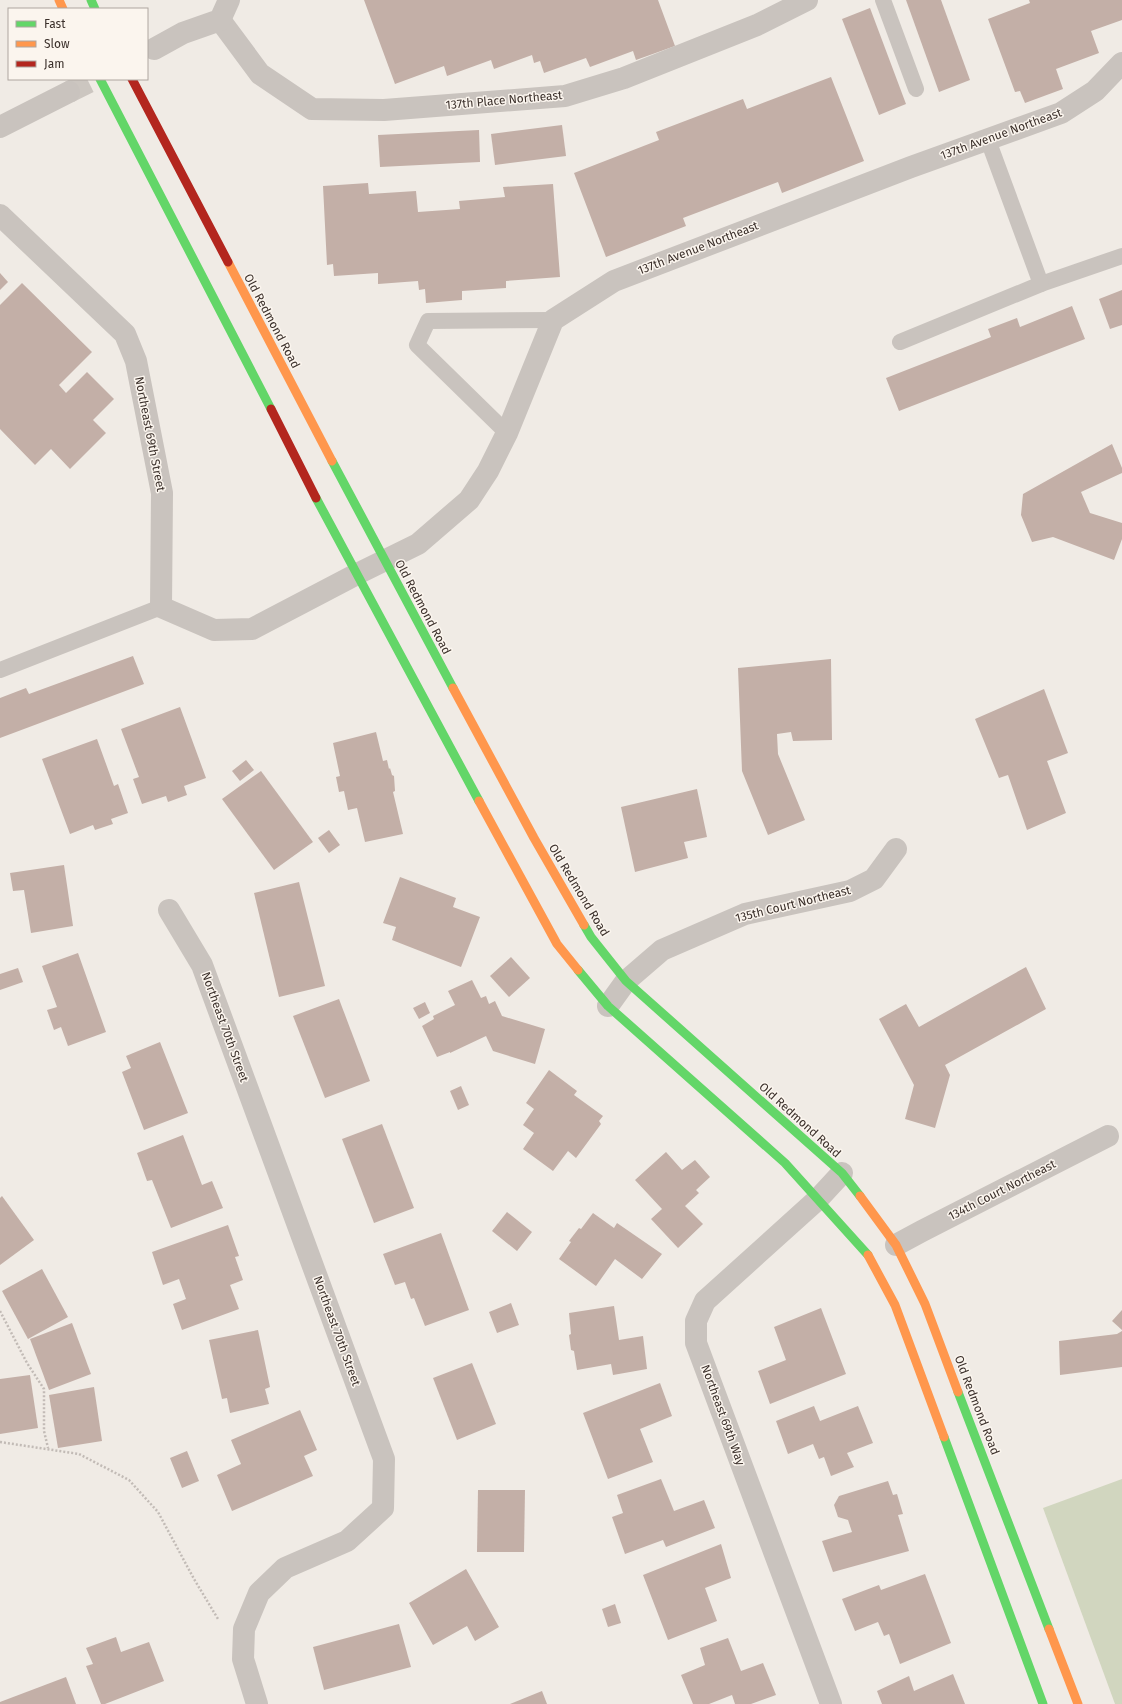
<svg xmlns="http://www.w3.org/2000/svg" width="1122" height="1704" font-family="'Fira Sans',sans-serif">
<rect width="100%" height="100%" fill="#f0ebe5"/>
<polygon fill="#d1d6bf" points="1122,1479 1122,1704 1115,1704 1043,1508"/>
<g fill="#c3afa7">
<polygon points="364,0 658,0 675,46 636,60 633,51 590,67 586,58 544,73 540,61 534,63 532,55 494,69 491,60 447,76 444,66 395,84"/>
<polygon points="906,0 941,0 970,80 939,92"/>
<polygon points="1029,0 1122,0 1122,20 1091,31 1099,53 1056,69 1063,89 1025,103 1020,91 1015,92 988,19 1030,3"/>
<polygon points="870,8 906,104 879,115 842,19"/>
<polygon points="831,77 864,161 782,193 778,182 683,218 686,226 606,257 574,173 659,140 656,132 743,99 747,109"/>
<polygon points="562,125 566,156 495,165 491,134"/>
<polygon points="479,130 480,162 380,167 378,135"/>
<polygon points="368,183 369,194 416,191 418,212 460,209 459,201 505,197 503,187 553,184 560,277 506,281 506,288 462,291 462,300 426,303 425,289 419,290 418,281 378,284 378,273 334,276 333,264 327,265 323,186"/>
<polygon points="0,273 8,282 0,290"/>
<polygon points="22,283 92,352 59,385 66,393 87,372 114,399 93,420 106,433 70,469 51,449 35,465 0,429 0,305"/>
<polygon points="1122,290 1122,325 1110,329 1099,299"/>
<polygon points="1072,306 1085,339 899,411 886,378 991,337 988,329 1017,318 1020,327"/>
<polygon points="1112,444 1122,468 1122,473 1081,492 1090,513 1122,523 1122,539 1114,560 1053,537 1032,542 1021,515 1023,494"/>
<polygon points="133,656 144,684 0,738 0,698 26,688 29,694"/>
<polygon points="831,659 832,740 793,741 791,732 777,734 778,754 805,820 768,835 742,771 738,668"/>
<polygon points="1044,689 1068,753 1047,761 1066,813 1027,830 1008,775 999,778 975,719"/>
<polygon points="180,707 206,778 184,786 187,795 168,802 166,796 142,804 133,779 139,777 121,729"/>
<polygon points="376,732 383,761 387,760 389,769 390,768 392,775 394,776 395,791 393,792 403,834 365,842 357,808 348,810 344,791 339,792 336,777 340,776 333,743"/>
<polygon points="97,739 114,786 118,784 128,813 111,819 113,824 95,830 93,825 70,834 42,759"/>
<polygon points="246,760 254,770 240,781 232,771"/>
<polygon points="261,771 313,842 274,870 222,799"/>
<polygon points="697,789 707,837 684,842 688,858 635,872 621,807"/>
<polygon points="329,830 340,845 329,853 318,838"/>
<polygon points="64,865 73,926 31,933 24,890 13,891 10,873"/>
<polygon points="400,877 456,898 453,907 480,917 461,967 392,940 396,927 383,923"/>
<polygon points="299,882 325,986 279,997 254,893"/>
<polygon points="78,953 106,1032 68,1046 61,1027 54,1030 47,1010 57,1007 42,966"/>
<polygon points="511,957 530,978 509,997 490,976"/>
<polygon points="1026,967 1046,1009 945,1065 950,1075 935,1128 905,1119 914,1085 879,1019 906,1004 919,1027"/>
<polygon points="18,968 23,982 0,990 0,974"/>
<polygon points="472,980 481,998 486,996 489,1004 495,1001 502,1016 545,1029 535,1064 493,1051 486,1036 450,1053 450,1052 437,1057 422,1026 434,1019 433,1016 455,1005 448,991"/>
<polygon points="339,999 370,1081 325,1098 293,1016"/>
<polygon points="425,1002 430,1013 419,1019 413,1008"/>
<polygon points="160,1042 188,1113 144,1130 122,1072 131,1068 126,1056"/>
<polygon points="549,1070 577,1091 574,1095 603,1116 599,1121 601,1124 576,1158 568,1151 553,1171 523,1149 534,1133 523,1125 534,1109 526,1103"/>
<polygon points="461,1086 469,1105 458,1110 450,1091"/>
<polygon points="382,1124 414,1208 374,1223 342,1139"/>
<polygon points="183,1135 202,1185 212,1181 223,1208 171,1228 152,1180 147,1181 137,1153"/>
<polygon points="666,1152 682,1170 695,1160 710,1177 696,1190 699,1193 685,1206 703,1224 678,1248 651,1219 662,1209 635,1180"/>
<polygon points="2,1196 34,1240 0,1265 0,1198"/>
<polygon points="507,1212 532,1232 517,1251 492,1231"/>
<polygon points="593,1213 614,1228 617,1223 662,1254 642,1279 615,1259 596,1286 559,1259 571,1242 569,1241 579,1228 581,1229"/>
<polygon points="228,1225 239,1256 235,1257 243,1280 230,1285 239,1309 182,1330 173,1304 186,1299 179,1279 163,1285 152,1252"/>
<polygon points="441,1233 469,1310 425,1326 414,1298 411,1299 405,1282 395,1285 383,1254"/>
<polygon points="42,1269 68,1317 28,1339 2,1291"/>
<polygon points="511,1303 519,1325 497,1333 489,1312"/>
<polygon points="614,1306 619,1340 643,1336 647,1369 613,1375 611,1364 577,1370 574,1351 571,1350 569,1335 571,1334 569,1313"/>
<polygon points="821,1308 846,1374 770,1404 758,1371 786,1360 774,1327"/>
<polygon points="1122,1310 1122,1330 1112,1321"/>
<polygon points="72,1323 91,1374 49,1390 30,1339"/>
<polygon points="258,1330 270,1387 265,1389 269,1404 230,1413 227,1398 222,1399 209,1340"/>
<polygon points="1122,1331 1122,1367 1060,1375 1059,1341 1117,1334"/>
<polygon points="472,1363 496,1424 457,1440 433,1378"/>
<polygon points="30,1375 38,1428 0,1434 0,1379"/>
<polygon points="660,1383 672,1416 640,1429 653,1462 608,1479 583,1413"/>
<polygon points="94,1387 102,1441 58,1448 49,1395"/>
<polygon points="814,1406 820,1421 858,1406 873,1443 847,1453 854,1467 831,1476 824,1457 819,1459 813,1444 788,1454 776,1421"/>
<polygon points="300,1410 317,1450 304,1456 313,1476 232,1511 217,1475 241,1464 231,1440"/>
<polygon points="187,1451 199,1481 182,1488 170,1458"/>
<polygon points="661,1479 674,1511 704,1500 715,1528 666,1547 663,1540 625,1554 612,1517 623,1513 617,1495"/>
<polygon points="888,1481 893,1495 897,1494 903,1514 898,1515 909,1551 833,1572 822,1541 852,1532 848,1520 838,1517 834,1505 839,1496"/>
<polygon points="478,1490 525,1490 524,1552 477,1552"/>
<polygon points="721,1544 731,1578 705,1588 717,1621 668,1640 643,1575"/>
<polygon points="466,1569 499,1627 475,1641 467,1626 433,1645 409,1603"/>
<polygon points="925,1574 951,1643 900,1664 889,1634 884,1636 878,1622 855,1631 842,1599 879,1585 881,1590"/>
<polygon points="615,1604 621,1623 608,1627 602,1609"/>
<polygon points="399,1624 411,1667 324,1690 313,1647"/>
<polygon points="116,1637 121,1652 149,1642 164,1681 105,1704 101,1704 86,1666 93,1664 86,1648"/>
<polygon points="728,1638 741,1671 763,1663 776,1695 751,1704 735,1704 732,1695 709,1704 693,1704 681,1675 705,1665 700,1648"/>
<polygon points="953,1674 965,1704 882,1704 877,1691 909,1676 914,1691"/>
<polygon points="66,1677 76,1704 0,1704 0,1702"/>
<polygon points="542,1691 547,1704 510,1704"/>
</g>
<g fill="none" stroke-linecap="round" stroke-linejoin="round">
<polyline stroke="#ccc6c0" stroke-width="22" stroke-dasharray="22 11" stroke-linecap="butt" points="69,92 95,79"/>
<g stroke="#c2bbb6" stroke-width="2.5" stroke-dasharray="2 2" stroke-linecap="butt">
<polyline points="0,1311 27,1363 44,1389 44,1431 48,1448"/>
<polyline points="0,1442 79,1454 129,1480 158,1512 194,1579 218,1619"/>
</g>
<g stroke="#c9c3be" stroke-width="16">
<polyline points="883,0 916,89"/>
<polyline points="1041,284 1122,256"/>
<polyline points="900,342 1041,284 988,140"/>
<polyline points="507,433 417,345 428,321 553,320"/>
<polyline points="0,670 161,607"/>
</g>
<g stroke="#c9c3be" stroke-width="22">
<polyline points="220,20 260,74 312,109 384,110 565,96 624,78 757,25 807,0"/>
<polyline points="154,49 183,33 220,20 229,0"/>
<polyline points="0,127 69,92"/>
<polyline points="0,215 125,334 136,361 162,493 161,607 214,630 252,629 357,574 418,544 469,500 488,471 507,433 553,320 614,281 911,167 1061,113 1095,91 1122,63"/>
<polyline points="169,910 202,965 384,1459 383,1508 347,1541 285,1568 259,1593 244,1629 243,1659 257,1704"/>
<polyline points="608,1006 626,981 662,950 745,914 850,891 874,879 896,849"/>
<polyline points="896,1245 922,1231 1108,1136"/>
<polyline points="831,1704 696,1343 696,1321 705,1301 818,1199 842,1173"/>
</g>
<g stroke="#63d668" stroke-width="9">
<polyline points="91,0 95,9"/>
<polyline points="100,79 271,409"/>
<polyline points="332,461 453,688"/>
<polyline points="316,498 479,801"/>
<polyline points="584,925 591,937 626,981 842,1173 860,1196"/>
<polyline points="578,970 608,1006 785,1163 868,1255"/>
<polyline points="958,1392 1049,1629"/>
<polyline points="944,1437 1043,1704"/>
</g>
<g stroke="#ff974d" stroke-width="9">
<polyline points="59,0 63,9"/>
<polyline points="228,262 332,461"/>
<polyline points="453,688 534,838 584,925"/>
<polyline points="479,801 557,944 578,970"/>
<polyline points="860,1196 896,1245 925,1304 958,1392"/>
<polyline points="868,1255 895,1305 944,1437"/>
<polyline points="1049,1629 1078,1704"/>
</g>
<g stroke="#b3261e" stroke-width="9">
<polyline points="132,79 228,262"/>
<polyline points="271,409 316,498"/>
</g>
</g>
<g text-anchor="middle" dominant-baseline="central" stroke-width="3" stroke-linejoin="round" paint-order="stroke">
<g font-size="12" fill="#3b302b" stroke="#fbf5ee">
<text transform="translate(504 100) rotate(-5)">137th Place Northeast</text>
<text transform="translate(1001 134) rotate(-20)">137th Avenue Northeast</text>
<text transform="translate(698 248) rotate(-21)">137th Avenue Northeast</text>
<text transform="translate(272 321) rotate(62)">Old Redmond Road</text>
<text transform="translate(150 434) rotate(79)">Northeast 69th Street</text>
<text transform="translate(423 607) rotate(62)">Old Redmond Road</text>
<text transform="translate(579 890) rotate(59)">Old Redmond Road</text>
<text transform="translate(793 904) rotate(-14)">135th Court Northeast</text>
<text transform="translate(225 1027) rotate(70)">Northeast 70th Street</text>
<text transform="translate(800 1120) rotate(42)">Old Redmond Road</text>
<text transform="translate(1002 1190) rotate(-27)">134th Court Northeast</text>
<text transform="translate(337 1331) rotate(70)">Northeast 70th Street</text>
<text transform="translate(977 1405) rotate(69)">Old Redmond Road</text>
<text transform="translate(723 1415) rotate(70)">Northeast 69th Way</text>
</g>
</g>
<rect x="8" y="8" width="140" height="72" fill="#fbf5ee" stroke="#aea6a0"/>
<rect x="16" y="21" width="20" height="6" fill="#63d668" stroke="#aea6a0"/>
<text x="44" y="28" font-size="12" fill="#3b302b">Fast</text>
<rect x="16" y="41" width="20" height="6" fill="#ff974d" stroke="#aea6a0"/>
<text x="44" y="48" font-size="12" fill="#3b302b">Slow</text>
<rect x="16" y="61" width="20" height="6" fill="#b3261e" stroke="#aea6a0"/>
<text x="44" y="68" font-size="12" fill="#3b302b">Jam</text>
</svg>
